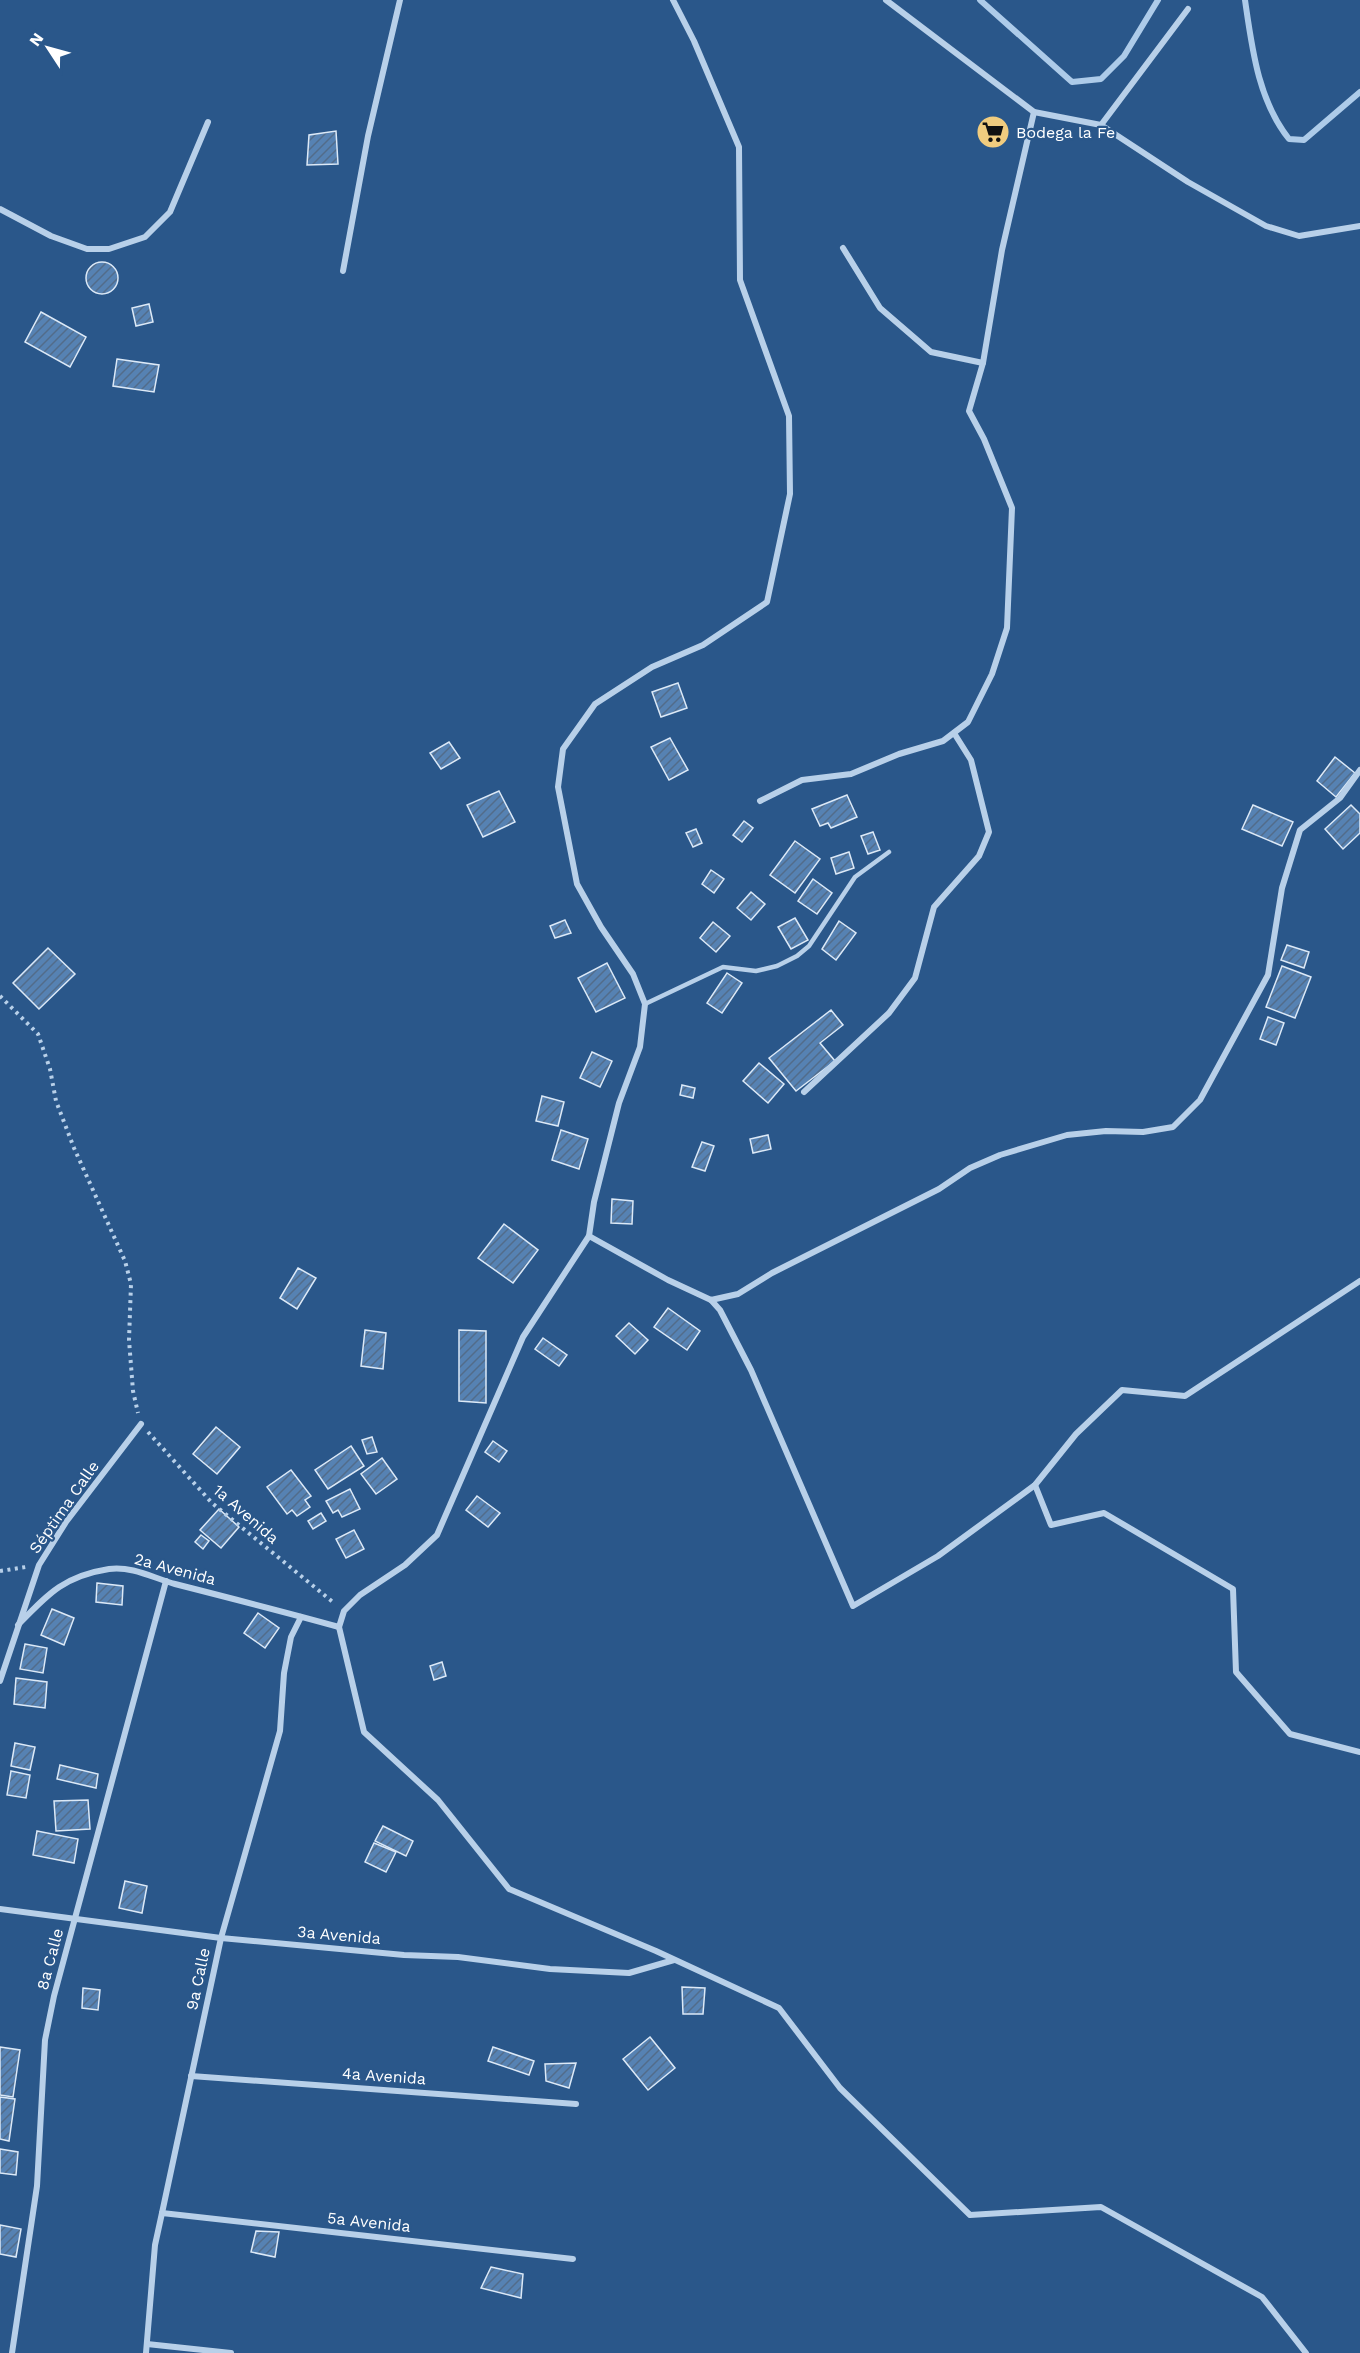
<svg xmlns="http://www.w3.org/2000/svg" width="1360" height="2353" font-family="'Work Sans',sans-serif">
<defs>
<pattern id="building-hatch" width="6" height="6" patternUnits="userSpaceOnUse" patternTransform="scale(1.5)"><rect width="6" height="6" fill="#5682b3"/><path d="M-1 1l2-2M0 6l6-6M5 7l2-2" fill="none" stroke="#526c8a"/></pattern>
</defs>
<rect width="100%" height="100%" fill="#2a578a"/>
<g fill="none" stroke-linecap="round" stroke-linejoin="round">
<g stroke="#adcbe9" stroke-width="6">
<polyline points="980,0 1072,82 1101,79 1124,56 1158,0"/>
<path d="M1245,0C1252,48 1258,100 1289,139L1304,140L1360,92"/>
</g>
</g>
<g fill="url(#building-hatch)" stroke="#dce9f7" stroke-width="1.5">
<polygon points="336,131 338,164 307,165 309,135"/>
<circle cx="102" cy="278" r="16"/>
<polygon points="149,304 153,322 136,326 132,308"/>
<polygon points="41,312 86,337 70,367 25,342"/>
<polygon points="117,359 159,365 154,392 113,386"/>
<polygon points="678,683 687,708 661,717 652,692"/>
<polygon points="670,738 688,770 669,780 651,747"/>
<polygon points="449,742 460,758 441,769 430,753"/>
<polygon points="1335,757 1355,773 1336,797 1317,781"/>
<polygon points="499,791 515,822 483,837 467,805"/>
<polygon points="847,795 857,817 831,828 828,823 820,826 812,809"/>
<polygon points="1253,805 1293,822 1282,846 1242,829"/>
<polygon points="1351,805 1360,814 1360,833 1343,849 1325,829"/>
<polygon points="744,821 753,828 742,842 733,835"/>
<polygon points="696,829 702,843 693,847 686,833"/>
<polygon points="873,832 880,850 868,854 861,836"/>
<polygon points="795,841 820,859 795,893 770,875"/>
<polygon points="849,852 854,868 836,874 831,858"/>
<polygon points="711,870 724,879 714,893 702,884"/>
<polygon points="813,879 832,893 817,914 798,901"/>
<polygon points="751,892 765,904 751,920 737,908"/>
<polygon points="795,918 808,940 791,949 778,927"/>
<polygon points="565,920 571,933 555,938 550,926"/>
<polygon points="839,921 856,933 836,960 822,949"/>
<polygon points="713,922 730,936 716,952 700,938"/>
<polygon points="1287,945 1309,952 1304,968 1281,960"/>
<polygon points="48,948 75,974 39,1009 13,983"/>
<polygon points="607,963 625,998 596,1012 578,978"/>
<polygon points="1282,966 1311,977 1295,1018 1266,1007"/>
<polygon points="727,973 742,983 722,1013 707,1003"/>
<polygon points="831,1010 843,1025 820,1043 835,1061 796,1091 769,1058"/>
<polygon points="1268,1017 1284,1023 1276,1045 1260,1039"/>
<polygon points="592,1052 612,1061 600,1087 580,1078"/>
<polygon points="759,1063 784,1084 768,1103 743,1081"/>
<polygon points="682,1085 695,1088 693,1098 680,1095"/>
<polygon points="542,1096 564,1102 558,1126 536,1121"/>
<polygon points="561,1130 588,1139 579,1169 552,1160"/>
<polygon points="768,1135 771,1149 753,1153 750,1139"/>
<polygon points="702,1142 714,1146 705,1171 692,1167"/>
<polygon points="612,1199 633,1201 632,1224 611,1223"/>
<polygon points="504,1224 538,1250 513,1283 478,1258"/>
<polygon points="298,1268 316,1278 297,1309 280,1298"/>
<polygon points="668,1308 700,1331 687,1350 654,1327"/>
<polygon points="629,1323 648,1340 635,1354 616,1336"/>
<polygon points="365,1330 386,1333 383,1369 361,1366"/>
<polygon points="459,1330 486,1331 486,1403 459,1401"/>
<polygon points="543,1338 567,1355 559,1366 535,1349"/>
<polygon points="216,1427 240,1447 217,1474 193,1454"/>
<polygon points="372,1437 377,1452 367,1454 362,1440"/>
<polygon points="493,1441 507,1451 499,1462 485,1452"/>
<polygon points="351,1446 364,1466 328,1489 315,1470"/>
<polygon points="382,1458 397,1479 376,1494 361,1474"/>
<polygon points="291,1470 311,1496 305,1500 310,1507 297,1516 292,1510 287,1514 267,1487"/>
<polygon points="350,1489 360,1509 342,1517 338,1510 333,1513 326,1501"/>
<polygon points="477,1496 500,1513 488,1527 466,1510"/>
<polygon points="219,1509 239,1527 221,1548 200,1530"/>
<polygon points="321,1513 326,1521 313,1529 308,1521"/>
<polygon points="354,1530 364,1549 346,1558 336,1539"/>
<polygon points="201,1535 209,1541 203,1549 195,1542"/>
<polygon points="97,1583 123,1586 122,1605 96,1602"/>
<polygon points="52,1609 74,1618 64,1645 41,1635"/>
<polygon points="258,1613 279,1628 265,1648 244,1633"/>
<polygon points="25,1644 47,1648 43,1673 20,1669"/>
<polygon points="442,1662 446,1676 434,1680 430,1666"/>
<polygon points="16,1678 47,1682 45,1708 14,1704"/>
<polygon points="15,1743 35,1747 30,1770 11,1766"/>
<polygon points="60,1765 98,1774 96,1788 57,1779"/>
<polygon points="11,1771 30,1775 26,1798 7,1795"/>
<polygon points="88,1800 90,1829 56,1831 54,1801"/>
<polygon points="383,1826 413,1841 406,1856 375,1841"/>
<polygon points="37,1831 78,1839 74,1863 33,1855"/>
<polygon points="374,1843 396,1852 386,1872 365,1862"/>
<polygon points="125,1881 147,1886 142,1913 119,1908"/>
<polygon points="682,1987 705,1988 703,2014 683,2014"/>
<polygon points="83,1988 100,1990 98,2010 82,2008"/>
<polygon points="650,2037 675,2068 648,2090 623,2059"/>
<polygon points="0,2047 20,2050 13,2097 0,2095"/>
<polygon points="493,2047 534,2061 529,2075 488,2061"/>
<polygon points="576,2063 569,2088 546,2081 545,2064"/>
<polygon points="0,2097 15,2099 9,2141 0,2139"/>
<polygon points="0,2149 18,2152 16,2175 0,2173"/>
<polygon points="0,2225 21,2229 16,2257 0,2254"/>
<polygon points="256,2231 279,2232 275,2257 251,2252"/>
<polygon points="491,2267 523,2274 521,2298 481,2288"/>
</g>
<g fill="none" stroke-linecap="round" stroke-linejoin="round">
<g stroke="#b8d0e9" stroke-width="4" stroke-dasharray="3 4.5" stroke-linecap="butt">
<polyline points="0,996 38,1034 50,1069 56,1101 74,1148 125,1261 131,1284 129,1340 133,1391 138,1413"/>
<polyline points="148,1432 212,1503 334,1603"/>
<polyline points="0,1571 26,1567"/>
</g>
<polyline stroke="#b8d0e9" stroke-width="4.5" points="645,1004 723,967 756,971 777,966 797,956 809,946 855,877 889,852"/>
<g stroke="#b8d0e9" stroke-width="6">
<polyline points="673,0 694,41 739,147 740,280 789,416 790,494 767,602 703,645 652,667 595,704 563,749 558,787 577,884 601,927 633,974 645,1004 640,1047 619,1103 594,1202 589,1236 523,1337 437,1535 405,1565 360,1595 344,1611 339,1627 364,1732 438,1800 509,1889 656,1951 779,2008 840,2088 970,2215 1101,2207 1262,2297 1306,2353"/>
<polyline points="886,0 1034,112 1101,125 1188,182 1266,226 1299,236 1360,226"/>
<polyline points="1101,125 1188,9"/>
<polyline points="0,209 51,236 87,249 109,249 145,237 170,212 208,122"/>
<polyline points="843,248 880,308 909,333 931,352 983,363"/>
<polyline points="343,271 368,136 400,0"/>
<polyline points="760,801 802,780 851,774 899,754 943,741 968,722 992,674 1007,628 1012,508 984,439 969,411 983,363 1002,250 1034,112"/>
<polyline points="804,1092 889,1013 915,978 934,907 979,856 989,832 971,760 954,733"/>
<polyline points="589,1236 668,1280 711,1300 738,1294 772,1273 939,1189 970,1168 1000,1155 1067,1135 1106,1131 1143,1132 1173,1127 1200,1100 1268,975 1282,888 1300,830 1340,798 1360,770"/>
<polyline points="711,1300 720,1310 751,1370 853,1606 938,1556 1035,1485 1076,1434 1122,1390 1185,1396 1360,1281"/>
<polyline points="1035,1485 1051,1525 1104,1513 1233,1589 1236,1672 1290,1734 1360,1752"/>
<path d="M18,1625C48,1594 64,1576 109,1569C133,1566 153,1578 175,1584C230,1598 285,1612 339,1627"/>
<polyline points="0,1681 39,1565 66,1522 141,1424"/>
<polyline points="0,1909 221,1938 404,1955 458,1957 550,1969 629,1973 674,1960"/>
<polyline points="191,2076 576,2104"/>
<polyline points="162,2213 573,2259"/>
<polyline points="147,2344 231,2353"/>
<polyline points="12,2353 37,2186 45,2040 54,1996 166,1581"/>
<polyline points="146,2353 155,2245 162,2213 221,1938 280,1731 284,1673 291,1637 301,1617"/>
</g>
</g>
<defs>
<symbol id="supermarket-disc" viewBox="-11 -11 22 22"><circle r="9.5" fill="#f0cc7f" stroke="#2a578a"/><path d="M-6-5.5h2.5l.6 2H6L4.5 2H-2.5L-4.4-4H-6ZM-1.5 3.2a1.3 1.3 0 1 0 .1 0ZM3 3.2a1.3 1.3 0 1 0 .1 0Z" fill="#111"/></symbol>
</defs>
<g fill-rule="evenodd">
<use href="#supermarket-disc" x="974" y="113" width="38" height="38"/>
</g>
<g text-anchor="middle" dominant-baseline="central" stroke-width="4.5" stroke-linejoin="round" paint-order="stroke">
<g font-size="16" fill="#fff" stroke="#2a578a" text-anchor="start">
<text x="1016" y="132">Bodega la Fe</text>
</g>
<g font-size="16" fill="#fff" stroke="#2a578a">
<text transform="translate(64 1507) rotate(-55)">Séptima Calle</text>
<text transform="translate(246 1514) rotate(41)">1a Avenida</text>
<text transform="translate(175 1569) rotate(15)">2a Avenida</text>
<text transform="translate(339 1935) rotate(5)">3a Avenida</text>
<text transform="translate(50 1959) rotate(-75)">8a Calle</text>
<text transform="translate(198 1979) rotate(-78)">9a Calle</text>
<text transform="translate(384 2076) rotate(4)">4a Avenida</text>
<text transform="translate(369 2222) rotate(6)">5a Avenida</text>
</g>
</g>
<g transform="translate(48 48) rotate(306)" stroke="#2a578a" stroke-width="4.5" paint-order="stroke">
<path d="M0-4.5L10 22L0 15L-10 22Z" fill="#ffffff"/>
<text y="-9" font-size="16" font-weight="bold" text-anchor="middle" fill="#ffffff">N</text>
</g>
</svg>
